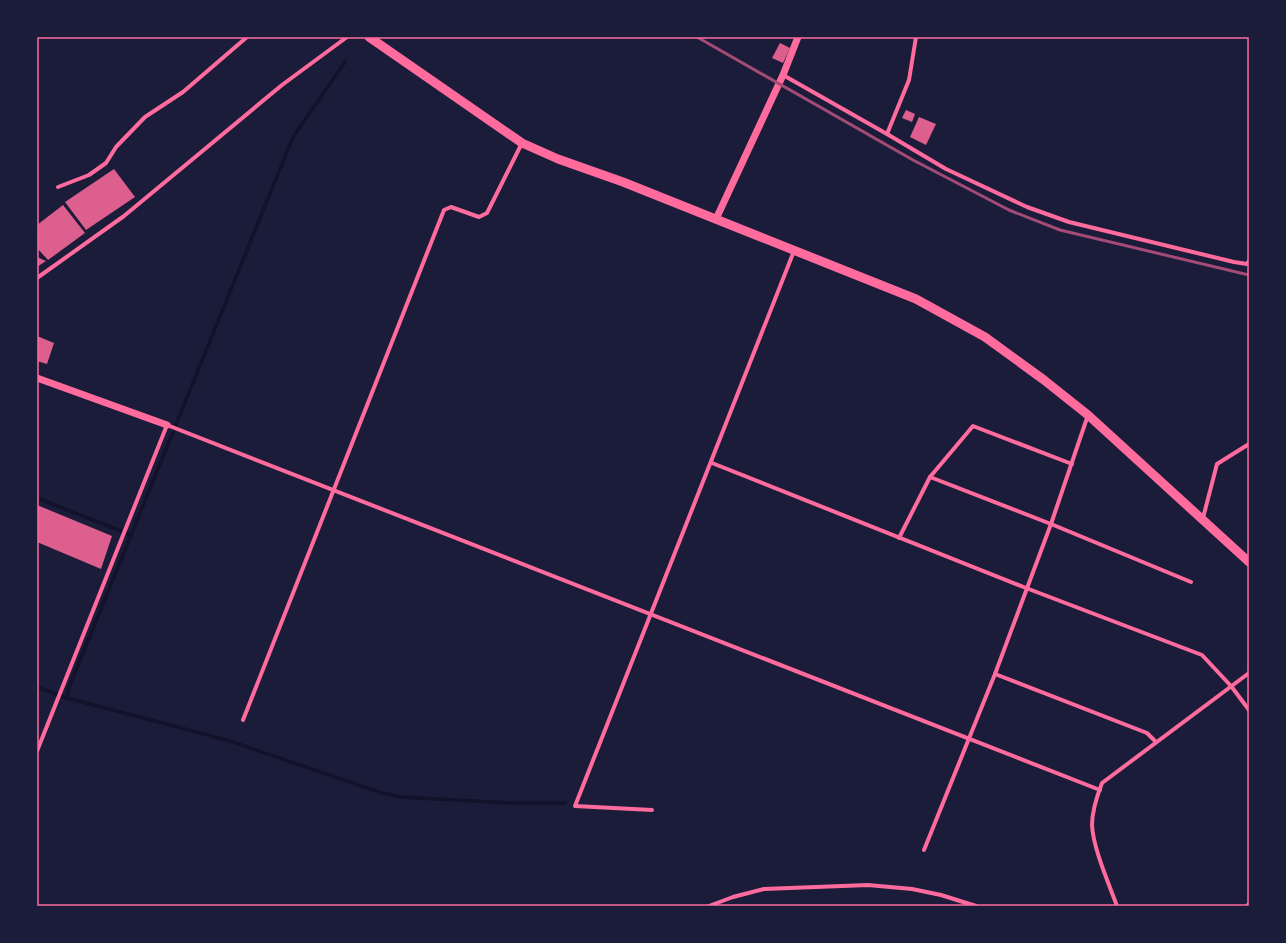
<svg xmlns="http://www.w3.org/2000/svg" width="1286" height="943" font-family="'Nunito Sans',sans-serif">
<rect width="100%" height="100%" fill="#1b1b3a"/>
<g fill="none" stroke-linecap="round" stroke-linejoin="round">
<g stroke="#12122b" stroke-width="3.5">
<polyline points="37,498 131,535"/>
<polyline points="37,687 67,698 227,740 379,792 401,797 510,803 565,803"/>
<polyline points="67,698 68,690 293,137 345,62"/>
</g>
</g>
<g fill="#dd5f8e">
<polygon points="780,43 790,48 783,63 772,58"/>
<polygon points="906,110 915,114 912,122 902,118"/>
<polygon points="919,117 936,124 926,145 910,137"/>
<polygon points="114,169 135,197 86,230 65,202"/>
<polygon points="63,205 85,233 48,260 37,248 37,225"/>
<polygon points="37,257 46,261 37,267"/>
<polygon points="37,336 54,343 47,364 37,361"/>
<polygon points="37,505 112,536 101,569 37,542"/>
</g>
<g fill="none" stroke-linecap="round" stroke-linejoin="round">
<g stroke="#ff6b9d" stroke-width="4">
<polyline points="783,75 887,134 909,80 916,37"/>
<polyline points="887,134 946,169 1027,207 1069,222 1234,262 1247,264 1249,261"/>
<polyline points="58,187 89,175 106,163 116,147 145,117 183,92 247,37"/>
<polyline points="37,278 124,216 282,85 347,37"/>
<polyline points="712,463 1026,588 1202,655 1231,686 1249,710"/>
<polyline points="930,477 1051,524 1191,582"/>
<polyline points="1203,518 1217,464 1249,444"/>
<polyline points="899,538 930,477 973,426 1072,464"/>
<polyline points="995,674 1147,733 1156,742"/>
<polyline points="243,720 444,210 451,207 479,217 487,213 522,143"/>
<polyline points="37,751 167,425 1100,790"/>
<polyline points="652,810 575,806 794,251"/>
<polyline points="924,850 995,674 1051,524 1088,415"/>
<polyline points="709,906 733,897 764,889 868,885 912,889 941,895 976,906"/>
<path d="M1117,906C1109,884 1093,848 1092,825C1092,811 1097,796 1102,783L1249,673"/>
<polyline points="1247,906 1249,904"/>
</g>
<g stroke="#ff6b9d" stroke-width="7">
<polyline points="716,219 783,75 798,37"/>
<polyline points="37,378 167,425"/>
</g>
<polyline stroke="#ff6b9d" stroke-width="9" points="369,37 522,143 558,159 623,182 916,299 985,337 1044,380 1088,415 1249,562"/>
<polyline stroke="#a44b75" stroke-width="3" points="697,37 913,160 1009,210 1060,230 1249,275"/>
</g>
<rect width="1286" height="943" fill="none" stroke="#1b1b3a" stroke-width="76"/>
<rect x="38" y="38" width="1210" height="867" fill="none" stroke="#ff6b9d" stroke-width="1.5"/>
</svg>
